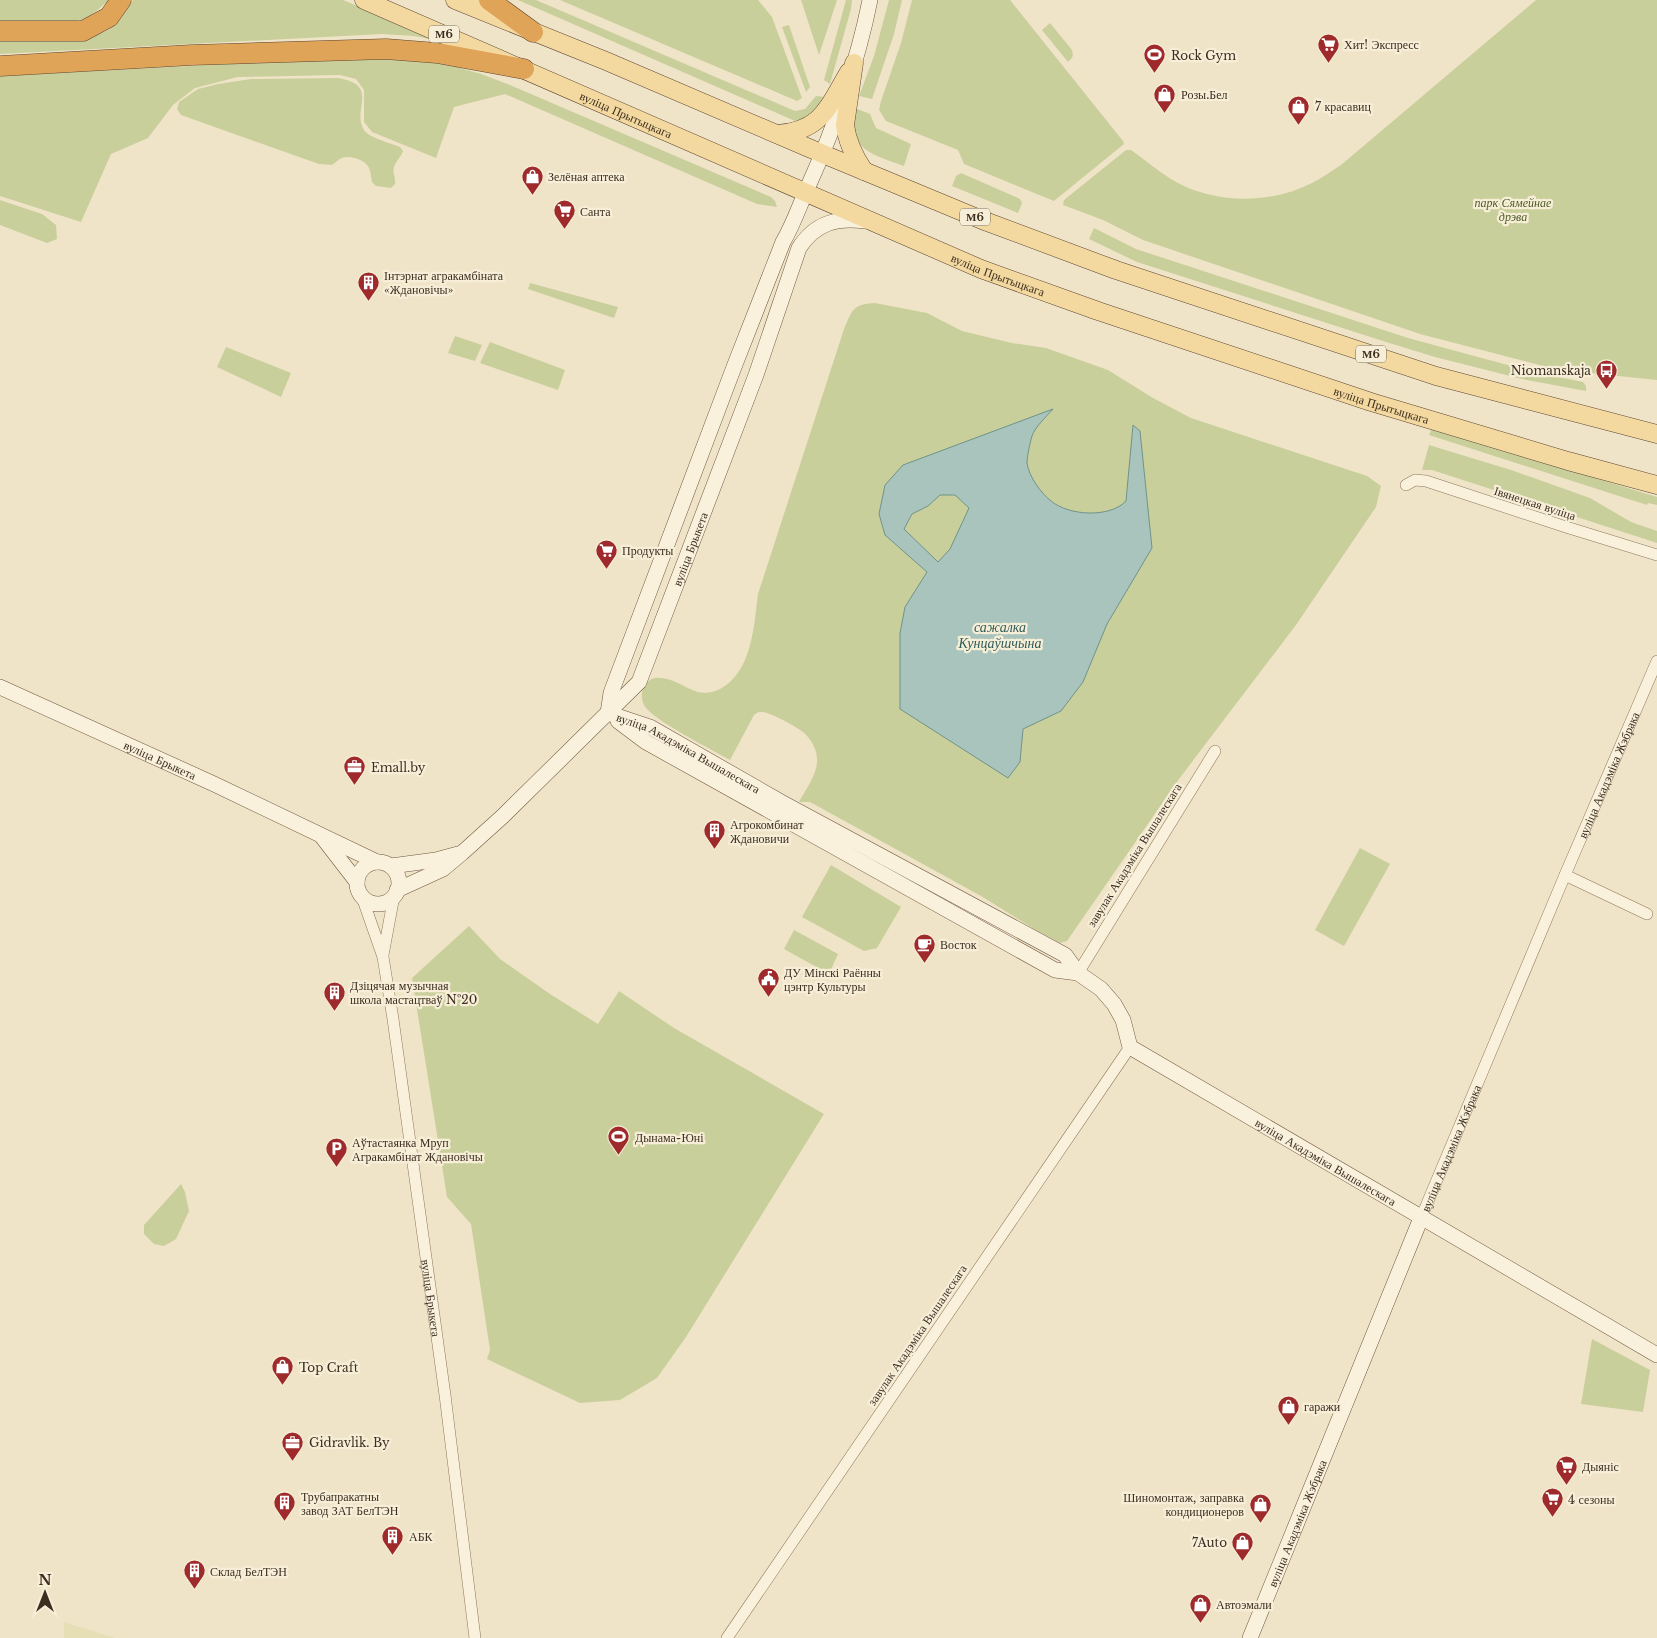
<svg xmlns="http://www.w3.org/2000/svg" width="1657" height="1638" font-family="'Libre Baskerville',serif">
<rect width="100%" height="100%" fill="#f0e4c8"/>
<polygon fill="#e6deb5" points="64,1622 115,1638 64,1638"/>
<g fill="#c9cf9b">
<path d="M0,0H109C101,7 93,15 83,19C63,27 23,22 0,21Z"/>
<path d="M133,0H343L445,42L414,36L382,34L0,54V40C32,40 84,46 111,28C121,21 127,9 133,0Z"/>
<path d="M518,0H536L795,111L805,109L816,96L825,97C820,110 810,120 795,121Z"/>
<polygon points="560,0 758,0 772,17 802,98 797,101"/>
<polygon points="801,0 837,0 819,55"/>
<polygon points="846,0 852,0 851,9 830,84 824,80"/>
<polygon points="889,0 902,0 894,34 872,99 859,96 874,56"/>
<polygon points="912,0 1010,0 1123,141 1124,144 1054,201 964,164 958,150 886,121 879,110 881,101 901,43"/>
<path d="M1536,0H1657V380L1559,370L1420,334L1143,240L1103,220L1063,205L1064,200L1126,150H1131C1147,161 1161,174 1178,183C1218,204 1271,204 1312,183C1322,178 1331,171 1341,165Z"/>
<path d="M1050,23L1072,50C1074,57 1072,58 1068,62L1042,30Z"/>
<polygon points="789,25 810,87 806,92 782,27"/>
<polygon points="378,56 429,59 481,74 510,85 771,197 775,201 777,207 757,204 505,94 454,107 436,158 372,132 364,122 364,90 356,79 340,75 238,77 195,88 173,105 148,138 111,154 81,222 0,196 0,76"/>
<path d="M338,78C381,85 351,110 364,130C369,138 391,143 400,147L403,151C401,157 396,161 394,167C392,172 396,178 395,184L391,188L376,186L372,182C371,177 371,171 368,166C364,160 350,155 342,158C339,159 335,163 332,165L319,164L181,115L177,109L179,102L198,89L218,84L251,79Z"/>
<path d="M855,108L870,114L876,128L911,144L904,166C886,159 854,152 853,128C853,122 855,115 855,108Z"/>
<polygon points="961,173 1020,199 1022,203 1018,213 952,186 956,176"/>
<polygon points="0,200 42,214 56,225 57,239 47,243 0,225"/>
<polygon points="1094,228 1136,249 1408,338 1533,372 1583,382 1586,386 1586,391 1522,379 1435,357 1386,342 1137,262 1089,239"/>
<polygon points="530,283 618,307 614,318 528,289"/>
<path d="M875,303L927,313L962,331L1012,343L1046,348L1108,370L1153,398L1191,418L1367,476L1381,486L1376,507L1296,625L1179,779L1067,941L1060,943L1034,929L981,896L810,802H799C806,789 818,773 817,759C817,749 811,739 803,732C797,727 768,711 761,712C757,712 757,713 754,715L730,760C713,750 652,720 644,705C641,699 641,692 644,687C646,682 650,679 655,678C671,676 684,688 698,692C705,694 714,692 720,689C752,672 754,625 758,594L844,329C852,311 852,304 875,303Z"/>
<polygon points="455,336 482,345 475,361 448,353"/>
<polygon points="490,342 565,370 558,390 480,363"/>
<polygon points="226,347 291,373 281,397 217,367"/>
<polygon points="1432,428 1657,497 1657,505 1648,503 1647,505 1429,435"/>
<polygon points="1429,445 1511,470 1590,498 1631,522 1657,531 1657,543 1432,470 1422,470"/>
<polygon points="1360,848 1390,864 1344,946 1315,930"/>
<polygon points="831,865 901,907 877,948 864,951 802,917"/>
<polygon points="469,926 500,959 550,994 598,1024 619,991 674,1028 824,1114 686,1337 657,1378 620,1400 580,1403 487,1359 490,1350 471,1224 447,1197 412,978"/>
<polygon points="794,930 838,954 829,974 784,949"/>
<polygon points="181,1184 185,1192 189,1211 176,1239 164,1246 154,1244 144,1234 144,1225"/>
<polygon points="1592,1339 1650,1370 1643,1412 1581,1404"/>
</g>
<path fill="#a9c4bc" stroke="#6f938a" fill-rule="evenodd" d="M1053,409C1046,417 1035,427 1032,436C1030,443 1027,456 1027,463C1029,477 1041,493 1051,501C1069,516 1110,518 1126,501L1133,425L1140,431L1152,548L1107,624L1083,682L1061,711L1023,729L1020,762L1008,778L900,709V633L905,607L927,572L885,535L879,514L885,485L903,465ZM940,495H955L969,508L950,549L938,562L904,529L912,514L928,506Z"/>
<g fill="none" stroke-linecap="round" stroke-linejoin="round">
<defs>
<g id="street">
<polyline points="1406,485 1415,480 1426,481 1566,527 1657,555"/>
<polyline points="1565,875 1647,914"/>
<path id="s1" d="M362,897L383,957L393,1019L445,1395L475,1638"/>
<polyline points="383,955 394,896"/>
<polyline points="1078,973 1215,751"/>
<path id="s2" d="M1421,1218L1565,875L1657,661"/>
<polyline points="727,1638 1130,1047"/>
</g>
<g id="secondary">
<path id="s3" d="M0,687L214,784L377,862"/>
<path id="s4" d="M608,713L650,727L781,802L1065,955L1078,973L1101,989L1114,1004L1123,1020L1130,1047L1657,1355"/>
<path d="M608,713L611,693L734,367L783,242C793,225 799,207 807,189C834,129 857,65 870,0"/>
<polyline points="618,721 646,742 1055,970 1078,973"/>
<polyline points="323,838 357,882"/>
<circle cx="378" cy="883" r="21"/>
<polyline points="391,866 436,860 458,854"/>
<path id="s5" d="M397,890L443,869L462,853L503,816L639,682L756,375L799,248C815,223 837,217 865,221"/>
<path id="s6" d="M1250,1638L1421,1218"/>
</g>
<g id="primary">
<path id="s7" d="M364,0L981,269L1098,311L1371,402L1568,461L1657,485"/>
<polyline points="455,0 606,61 823,154 982,220 1116,270 1436,376 1657,434"/>
<path d="M854,63L845,125C847,142 854,156 864,171"/>
<path d="M777,134C822,131 828,107 849,72"/>
</g>
<g id="highway">
<polyline points="489,0 533,32"/>
<polyline points="0,31 83,31 109,17 121,0"/>
<polyline points="0,66 192,55 386,49 437,53 524,69"/>
</g>
</defs>
<use href="#street" stroke="#8d765c" stroke-width="12"/>
<use href="#secondary" stroke="#6f573f" stroke-width="16"/>
<use href="#primary" stroke="#5b4430" stroke-width="19"/>
<use href="#highway" stroke="#5b4430" stroke-width="21"/>
<use href="#street" stroke="#faf1dc" stroke-width="11"/>
<use href="#secondary" stroke="#faf1dc" stroke-width="15"/>
<use href="#primary" stroke="#f3d9a0" stroke-width="18"/>
<use href="#highway" stroke="#e0a458" stroke-width="20"/>
</g>
<defs>
<symbol id="supermarket-pin" viewBox="-11 -11 22 30"><path d="M0 17L-7.5 6A9.5 9.5 0 1 1 7.5 6Z" fill="#9e2a2b" stroke="#f7eed8"/><path d="M-6-5.5h2.5l.6 2H6L4.5 2H-2.5L-4.4-4H-6ZM-1.5 3.2a1.3 1.3 0 1 0 .1 0ZM3 3.2a1.3 1.3 0 1 0 .1 0Z" fill="#fff"/></symbol>
<symbol id="stadium-pin" viewBox="-11 -11 22 30"><path d="M0 17L-7.5 6A9.5 9.5 0 1 1 7.5 6Z" fill="#9e2a2b" stroke="#f7eed8"/><path d="M0-5a6.5 5 0 1 0 0 10a6.5 5 0 1 0 0-10ZM-3.5-1.8h7v3.6h-7Z" fill="#fff"/></symbol>
<symbol id="shop-pin" viewBox="-11 -11 22 30"><path d="M0 17L-7.5 6A9.5 9.5 0 1 1 7.5 6Z" fill="#9e2a2b" stroke="#f7eed8"/><path d="M-5-2.5h2.3a2.7 3.5 0 0 1 5.4 0H5L5.5 6h-11ZM-1.5-2.5h3a1.5 2.3 0 0 0-3 0Z" fill="#fff"/></symbol>
<symbol id="building-pin" viewBox="-11 -11 22 30"><path d="M0 17L-7.5 6A9.5 9.5 0 1 1 7.5 6Z" fill="#9e2a2b" stroke="#f7eed8"/><path d="M-4-6H4V6H1V3H-1V6H-4ZM-2.5-4.3h1.7v1.8h-1.7ZM.8-4.3h1.7v1.8H.8ZM-2.5-1h1.7V.8h-1.7ZM.8-1h1.7V.8H.8Z" fill="#fff"/></symbol>
<symbol id="bus-pin" viewBox="-11 -11 22 30"><path d="M0 17L-7.5 6A9.5 9.5 0 1 1 7.5 6Z" fill="#9e2a2b" stroke="#f7eed8"/><path d="M-5-6H5V4H4V6H2V4H-2V6H-4V4H-5ZM-3.5-4V0h7V-4ZM-3.5 1.2v1.5H-2V1.2ZM2 1.2v1.5H3.5V1.2Z" fill="#fff"/></symbol>
<symbol id="office-pin" viewBox="-11 -11 22 30"><path d="M0 17L-7.5 6A9.5 9.5 0 1 1 7.5 6Z" fill="#9e2a2b" stroke="#f7eed8"/><path d="M-6-3h4V-5.5h4V-3h4V5H-6ZM-1-4.5V-3h2v-1.5ZM-6 0V1H6V0Z" fill="#fff"/></symbol>
<symbol id="cafe-pin" viewBox="-11 -11 22 30"><path d="M0 17L-7.5 6A9.5 9.5 0 1 1 7.5 6Z" fill="#9e2a2b" stroke="#f7eed8"/><path d="M-5.5-4.5H6V0H3Q3 3.5 0 3.5H-2.5Q-5.5 3.5-5.5 0ZM3-3.2v2h1.7v-2ZM-6 4.5H4V6H-6Z" fill="#fff"/></symbol>
<symbol id="civic-pin" viewBox="-11 -11 22 30"><path d="M0 17L-7.5 6A9.5 9.5 0 1 1 7.5 6Z" fill="#9e2a2b" stroke="#f7eed8"/><path d="M-.6-6.5H3V-4.5H.6V-3L4-1V1h2V6H-6V1h2V-1L-.6-3ZM-1.2 2.5V6h2.4V2.5Z" fill="#fff"/></symbol>
<symbol id="parking-pin" viewBox="-11 -11 22 30"><path d="M0 17L-7.5 6A9.5 9.5 0 1 1 7.5 6Z" fill="#9e2a2b" stroke="#f7eed8"/><path d="M-3.5-5.5H1a3.5 3.5 0 0 1 0 7H-1V5.5H-3.5ZM-1-3.4V-.6H.8a1.4 1.4 0 0 0 0-2.8Z" fill="#fff"/></symbol>
</defs>
<g fill-rule="evenodd">
<use href="#supermarket-pin" x="1316" y="32" width="25" height="34"/>
<use href="#stadium-pin" x="1142" y="42" width="25" height="34"/>
<use href="#shop-pin" x="1152" y="82" width="25" height="34"/>
<use href="#shop-pin" x="1286" y="94" width="25" height="34"/>
<use href="#shop-pin" x="520" y="164" width="25" height="34"/>
<use href="#supermarket-pin" x="552" y="198" width="25" height="34"/>
<use href="#building-pin" x="356" y="270" width="25" height="34"/>
<use href="#bus-pin" x="1594" y="358" width="25" height="34"/>
<use href="#supermarket-pin" x="594" y="538" width="25" height="34"/>
<use href="#office-pin" x="342" y="754" width="25" height="34"/>
<use href="#building-pin" x="702" y="818" width="25" height="34"/>
<use href="#cafe-pin" x="912" y="932" width="25" height="34"/>
<use href="#civic-pin" x="756" y="966" width="25" height="34"/>
<use href="#building-pin" x="322" y="980" width="25" height="34"/>
<use href="#stadium-pin" x="606" y="1124" width="25" height="34"/>
<use href="#parking-pin" x="324" y="1136" width="25" height="34"/>
<use href="#shop-pin" x="270" y="1354" width="25" height="34"/>
<use href="#shop-pin" x="1276" y="1394" width="25" height="34"/>
<use href="#office-pin" x="280" y="1430" width="25" height="34"/>
<use href="#supermarket-pin" x="1554" y="1454" width="25" height="34"/>
<use href="#supermarket-pin" x="1540" y="1486" width="25" height="34"/>
<use href="#building-pin" x="272" y="1490" width="25" height="34"/>
<use href="#shop-pin" x="1248" y="1492" width="25" height="34"/>
<use href="#building-pin" x="380" y="1524" width="25" height="34"/>
<use href="#shop-pin" x="1230" y="1530" width="25" height="34"/>
<use href="#building-pin" x="182" y="1558" width="25" height="34"/>
<use href="#shop-pin" x="1188" y="1592" width="25" height="34"/>
</g>
<g text-anchor="middle" dominant-baseline="central" stroke-width="4.5" stroke-linejoin="round" paint-order="stroke">
<g fill="#f7eed8" stroke="#756857" stroke-width="1">
<rect x="429" y="25.5" width="30" height="17" rx="4"/>
<rect x="960" y="208.5" width="30" height="17" rx="4"/>
<rect x="1356" y="345.5" width="30" height="17" rx="4"/>
</g>
<g font-size="11" font-weight="bold" fill="#3d2e20">
<text x="444" y="34">М6</text>
<text x="975" y="217">М6</text>
<text x="1371" y="354">М6</text>
</g>
<g font-size="12" fill="#3d2e20" stroke="#f7eed8" text-anchor="start">
<text x="1344" y="44">Хит! Экспресс</text>
<text x="1171" y="55">Rock Gym</text>
<text x="1181" y="94">Розы.Бел</text>
<text x="1315" y="106">7 красавиц</text>
<text x="548" y="176">Зелёная аптека</text>
<text x="580" y="211">Санта</text>
<text x="384" y="275">Інтэрнат агракамбіната<tspan x="384" dy="14">«Ждановічы»</tspan></text>
<text x="1591" y="370" text-anchor="end">Niomanskaja</text>
<text x="622" y="550">Продукты</text>
<text x="371" y="767">Emall.by</text>
<text x="730" y="824">Агрокомбинат<tspan x="730" dy="14">Ждановичи</tspan></text>
<text x="940" y="944">Восток</text>
<text x="784" y="972">ДУ Мінскі Раённы<tspan x="784" dy="14">цэнтр Культуры</tspan></text>
<text x="350" y="985">Дзіцячая музычная<tspan x="350" dy="14">школа мастацтваў №20</tspan></text>
<text x="635" y="1137">Дынама-Юні</text>
<text x="352" y="1142">Аўтастаянка Мруп<tspan x="352" dy="14">Агракамбінат Ждановічы</tspan></text>
<text x="299" y="1367">Top Craft</text>
<text x="1304" y="1406">гаражи</text>
<text x="309" y="1442">Gidravlik. By</text>
<text x="1582" y="1466">Дыяніс</text>
<text x="301" y="1496">Трубапракатны<tspan x="301" dy="14">завод ЗАТ БелТЭН</tspan></text>
<text x="1244" y="1497" text-anchor="end">Шиномонтаж, заправка<tspan x="1244" dy="14">кондиционеров</tspan></text>
<text x="1568" y="1499">4 сезоны</text>
<text x="409" y="1536">АБК</text>
<text x="1227" y="1542" text-anchor="end">7Auto</text>
<text x="210" y="1571">Склад БелТЭН</text>
<text x="1216" y="1604">Автоэмали</text>
</g>
<g font-size="12" fill="#3d2e20" stroke="#f7eed8">
<text stroke="none"><textPath href="#s7" startOffset="286">вуліца Прытыцкага</textPath></text>
<text stroke="none"><textPath href="#s7" startOffset="691">вуліца Прытыцкага</textPath></text>
<text stroke="none"><textPath href="#s7" startOffset="1096">вуліца Прытыцкага</textPath></text>
<text transform="translate(1535 503) rotate(18)">Івянецкая вуліца</text>
<text stroke="none"><textPath href="#s5" startOffset="464">вуліца Брыкета</textPath></text>
<text stroke="none"><textPath href="#s4" startOffset="90">вуліца Акадэміка Вышалескага</textPath></text>
<text stroke="none"><textPath href="#s3" startOffset="176">вуліца Брыкета</textPath></text>
<text stroke="none"><textPath href="#s2" startOffset="481">вуліца Акадэміка Жэбрака</textPath></text>
<text transform="translate(1134 855) rotate(-58)">завулак Акадэміка Вышалескага</text>
<text stroke="none"><textPath href="#s2" startOffset="76">вуліца Акадэміка Жэбрака</textPath></text>
<text stroke="none"><textPath href="#s4" startOffset="861">вуліца Акадэміка Вышалескага</textPath></text>
<text stroke="none"><textPath href="#s1" startOffset="408">вуліца Брыкета</textPath></text>
<text transform="translate(917 1335) rotate(-56)">завулак Акадэміка Вышалескага</text>
<text stroke="none"><textPath href="#s6" startOffset="124">вуліца Акадэміка Жэбрака</textPath></text>
</g>
<g font-size="12" font-style="italic" fill="#4d5a26" stroke="#f7eed8">
<text x="1513" y="202">парк Сямейнае<tspan x="1513" dy="14">дрэва</tspan></text>
</g>
<g font-size="14" font-style="italic" fill="#2f5d5a" stroke="#f7eed8">
<text x="1000" y="627">сажалка<tspan x="1000" dy="16">Кунцаўшчына</tspan></text>
</g>
</g>
<g transform="translate(45 1593)" stroke="#f7eed8" stroke-width="4" paint-order="stroke">
<path d="M0-4L9 19L0 12L-9 19Z" fill="#3d2e20"/>
<text y="-8" font-size="14" font-weight="bold" text-anchor="middle" fill="#3d2e20">N</text>
</g>
</svg>
